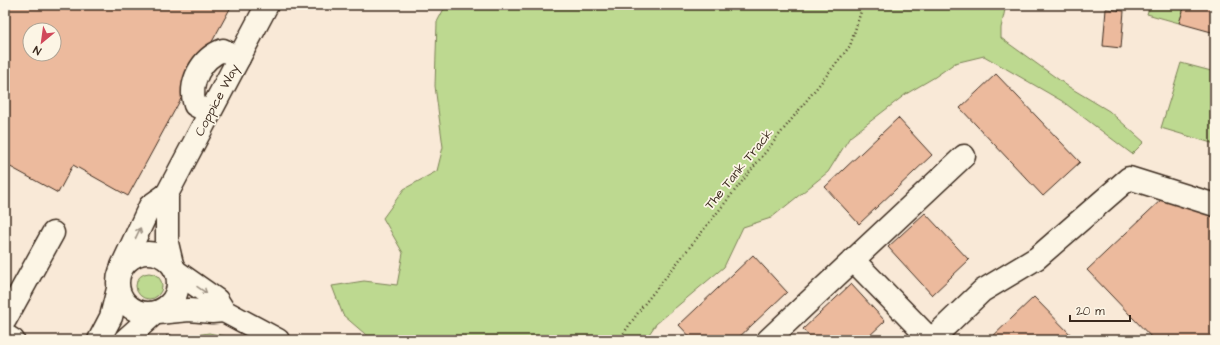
<svg xmlns="http://www.w3.org/2000/svg" width="1220" height="345" font-family="'Architects Daughter',sans-serif">
<rect width="100%" height="100%" fill="#f9e9d7"/>
<filter id="ink" filterUnits="userSpaceOnUse"><feTurbulence type="fractalNoise" baseFrequency=".025" numOctaves="2"/><feDisplacementMap in="SourceGraphic" scale="8" xChannelSelector="R" yChannelSelector="G"/><feConvolveMatrix kernelMatrix="1 2 1 2 8 2 1 2 1" color-interpolation-filters="sRGB"/></filter>
<g filter="url(#ink)">
<g fill="#bdd990" stroke="#7c8257">
<polygon points="446,5 1006,5 1001,28 1001,38 1069,87 1109,111 1144,142 1132,154 1062,101 984,56 955,63 935,77 906,94 850,137 828,172 771,218 743,227 724,267 656,324 645,340 372,340 343,315 332,286 364,281 397,285 403,253 383,218 404,189 437,171 443,147 435,86 437,22"/>
<polygon points="1150,5 1185,5 1179,23 1147,14"/>
<polygon points="1181,63 1215,72 1215,144 1161,128"/>
<circle cx="149" cy="286" r="13"/>
<polygon points="209,333 242,340 176,340 183,337"/>
</g>
<g fill="#ecba9d" stroke="#3b2a1e" fill-rule="evenodd">
<path d="M5,5H232L128,196L73,165L58,193L5,164ZM30,30H54V54H30Z"/>
<polygon points="1185,5 1215,5 1215,33 1179,23"/>
<polygon points="1106,9 1124,11 1121,48 1103,46"/>
<polygon points="996,74 1080,162 1043,196 960,108"/>
<polygon points="898,118 932,155 859,224 825,187"/>
<polygon points="1164,197 1215,213 1215,340 1154,340 1087,270"/>
<polygon points="925,213 969,260 932,295 888,247"/>
<polygon points="753,255 787,292 736,340 693,340 679,325"/>
<polygon points="851,284 885,321 865,340 813,340 803,329"/>
<polygon points="1034,297 1076,340 989,340"/>
</g>
<g fill="none" stroke-linecap="round" stroke-linejoin="round">
<defs>
<g id="minor">
<path d="M210,113L195,105C188,83 201,58 223,50L239,58"/>
<circle cx="148" cy="283" r="30"/>
<polyline points="853,260 931,340"/>
<polyline points="172,264 167,243 167,194 267,5"/>
<polyline points="122,266 150,206 167,194"/>
<polyline points="177,272 217,300 224,311 278,340"/>
<polyline points="158,313 189,310 212,312 224,311"/>
<polyline points="5,320 53,233"/>
<polyline points="5,335 13,340"/>
<polyline points="99,340 111,317 118,289"/>
<polyline points="125,340 155,313"/>
<polyline points="768,340 964,156"/>
<polyline points="931,340 982,291 1037,258 1129,178 1215,205"/>
</g>
</defs>
<use href="#minor" stroke="#3b2a1e" stroke-width="25"/>
<g stroke="#3b2a1e" stroke-width="2.5" stroke-dasharray="1 3" stroke-linecap="butt">
<polyline points="159,339 173,334"/>
<polyline points="619,340 642,307 850,46 863,5"/>
</g>
<use href="#minor" stroke="#fcf5e5" stroke-width="22"/>
</g>
<defs><path id="oneway-shaft" d="M-6 0H5M1.5-3L5.5 0L1.5 3" fill="none" stroke-width="1.6" stroke-linecap="round" stroke-linejoin="round"/></defs>
<g stroke="#9c9082">
<use href="#oneway-shaft" transform="translate(138 233) rotate(-65)"/>
<use href="#oneway-shaft" transform="translate(202 290) rotate(35)"/>
</g>
</g>
<g text-anchor="middle" dominant-baseline="central" stroke-width="3.5" stroke-linejoin="round" paint-order="stroke">
<g font-size="13" fill="#3b2a1e" stroke="#fcf5e5">
<text transform="translate(217 100) rotate(-62)">Coppice Way</text>
<text transform="translate(739 169) rotate(-51)">The Tank Track</text>
</g>
</g>
<rect width="1220" height="345" fill="none" stroke="#fcf5e5" stroke-width="20"/>
<rect x="10" y="10" width="1200" height="325" fill="none" stroke="#3b2a1e" stroke-width="1.5" filter="url(#ink)"/>
<g transform="translate(42 42) rotate(209)"><circle r="19" fill="#fcf5e5" stroke="#afa495"/>
<path d="M0-3L7 15L0 10L-7 15Z" fill="#d1495b"/>
<text y="-6" font-size="11" font-weight="bold" text-anchor="middle" fill="#3b2a1e">N</text>
</g>
<path d="M1070 315v6h60v-6" fill="none" stroke="#3b2a1e" stroke-width="2"/>
<text x="1076" y="315" font-size="12" fill="#3b2a1e" stroke="#fcf5e5" stroke-width="3" paint-order="stroke">20 m</text>
</svg>
